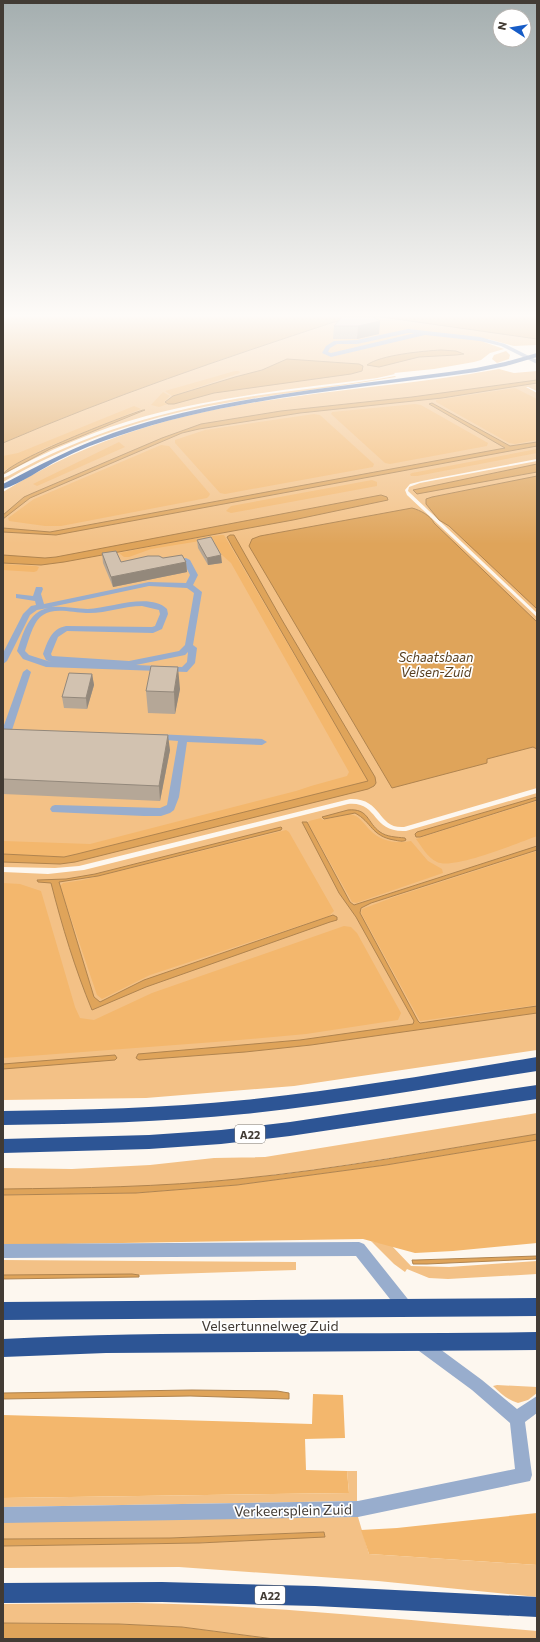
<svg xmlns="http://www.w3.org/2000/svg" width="540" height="1642" font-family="Commissioner,sans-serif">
<rect width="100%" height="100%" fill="#fdf7ef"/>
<g fill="#f3c186">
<path d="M362,316H375L425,322L537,339V345L514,346L488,339L484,342L504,349L490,353L481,360L474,362L434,369L394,373L395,374L377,378C300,388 221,396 146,416C96,430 48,450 3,475V443C111,396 222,359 334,322Z"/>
<polygon points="506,351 510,355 509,359 497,363 492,359 494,355"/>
<path d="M499,369L514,373L537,371V391L528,387H526L537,393V459L422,481L410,484L405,490L407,495L537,617V788L404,827C377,829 383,798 350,799L79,866L55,868L3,867V492C46,465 92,444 140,429C256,392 380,391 499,369Z"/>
<path d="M395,376L396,377C317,391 237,397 160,417C104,432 52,453 3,482V478L8,476C85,433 167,409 254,396C301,389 348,385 395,376Z"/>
<polygon points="537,461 537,613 408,491 409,487 420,483"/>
<path d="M537,793V1050L294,1086L146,1098L3,1100V872L48,874L84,870L348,804C379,801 371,833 406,831Z"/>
<path d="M537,1113V1134C438,1150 339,1168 238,1179C160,1188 82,1189 3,1189V1168L72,1169L150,1165L214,1158L265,1157Z"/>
<polygon points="371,1241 391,1245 411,1266 449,1267 537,1261 537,1274 448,1279 429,1278 407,1269 405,1272 394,1264"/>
<polygon points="3,1260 296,1262 296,1270 139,1275 3,1275"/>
<path d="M497,1385L537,1387V1393L528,1400L518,1403C508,1400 501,1394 493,1386Z"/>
<polygon points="347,1471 357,1471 357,1501 3,1507 3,1498 349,1493"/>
<polygon points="358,1517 369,1554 537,1565 537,1597 378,1581 179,1567 3,1568 3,1546 199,1543 325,1536 324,1532 170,1538 3,1539 3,1521"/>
<path d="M137,1603C271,1605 404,1620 537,1631V1639H274L182,1627L119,1624L3,1623V1604Z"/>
</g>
<g fill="#f3b76d">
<polygon points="235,371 239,371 240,373 172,396 165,391"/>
<polygon points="515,388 537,399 537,440 515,444 509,443 436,402 436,400"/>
<polygon points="163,392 170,396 164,402 168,404 159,407 151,405"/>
<polygon points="415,404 421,405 488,443 487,446 390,464 385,463 331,414 332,412"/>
<polygon points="134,406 141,409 45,448 3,471 3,456 18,453"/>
<polygon points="314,414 320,415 374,464 373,467 225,494 220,493 175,443 175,440 205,430"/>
<polygon points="119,442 125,447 37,486 33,484"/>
<polygon points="161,445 169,446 210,494 209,496 207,498 61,526 45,526 9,521 8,518 34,499"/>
<polygon points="537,449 537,453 417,476 411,476 410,474 412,473"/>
<polygon points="372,480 377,482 377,486 231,513 226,511 231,506"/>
<polygon points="221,535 224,535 368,781 77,854 64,857 3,854 3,841 90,844 296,791 311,786 347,776 349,772 231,563 222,555 212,539 151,549 129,557 124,557 119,553 184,540"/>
<polygon points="3,564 36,566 39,567 37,571 34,572 3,570"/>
<path d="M537,801V836C518,843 453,870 437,862C427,857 422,847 416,839Z"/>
<path d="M350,814C360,816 363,823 370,830C380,841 396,844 411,841L428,861L442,869L443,873L356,903L352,902L308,823L309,821L321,818L323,820Z"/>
<polygon points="286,830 289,832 334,911 329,916 150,975 102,999 97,995 60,886 63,883 83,880"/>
<polygon points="537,851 537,1005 420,1021 361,913 362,909 394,897"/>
<polygon points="3,883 20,884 41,891 75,1007 80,1018 94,1020 152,993 344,926 351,927 357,933 401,1013 398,1020 306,1034 228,1041 3,1058"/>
<polygon points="537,1140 537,1243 453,1251 415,1253 363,1239 3,1245 3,1195 136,1193 237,1185 386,1165"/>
<polygon points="313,1394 343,1395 345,1438 305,1439 306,1470 347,1471 349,1493 3,1498 3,1415 312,1424"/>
<polygon points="537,1513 537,1565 369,1554 361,1530 397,1528"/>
</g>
<g fill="#dfa45a" stroke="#b0844f">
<path d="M3,314H537V339L375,316L351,318L334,322C222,359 112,396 3,443Z"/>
<path d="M441,350L456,351L464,354L456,355L419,357L379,367L367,365C380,355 423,351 441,350Z"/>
<polygon points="287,359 359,364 363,366 362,371 351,374 214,393 174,404 168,404 165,402 173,396 235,377 262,370"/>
<polygon points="537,380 537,383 442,398 300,413 199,429 182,433 30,498 3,519 3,515 24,497 33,493 162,438 201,424 281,411 412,397"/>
<polygon points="432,403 510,446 537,442 537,446 56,535 3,532 3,528 50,532 505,448 429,404"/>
<path d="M143,410H145L50,449L3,474C13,459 121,417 143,410Z"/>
<polygon points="537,464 537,472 417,494 413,490"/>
<polygon points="537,476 537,609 449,526 439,520 426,504 426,499 432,497"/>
<polygon points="381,495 387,497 388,500 293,520 64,562 41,565 3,563 3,555 45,558 56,557"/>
<path d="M412,508C420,510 431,516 434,523L537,622V749L533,747L487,759V763L392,788L249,546L252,539L260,536Z"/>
<polygon points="230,535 234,535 282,620 375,777 376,783 374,786 368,789 75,862 60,864 3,862 3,854 64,857 77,854 368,781 233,548 227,537"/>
<polygon points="537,797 537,800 420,837 416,837 415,834 417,832"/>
<path d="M348,810C369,808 367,823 380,832C387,837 396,837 405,838L406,840C403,842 399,841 394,840C371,836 372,822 355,813L324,819L322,817Z"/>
<polygon points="302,822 307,822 350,902 354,905 537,846 537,850 371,903 361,908 360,913 418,1021 420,1023 537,1006 537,1013 311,1045 245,1052 139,1060 136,1058 138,1054 300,1040 413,1024 414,1021 356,917 339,893"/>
<path d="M281,827L282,828L281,830L98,876L59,882L94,997L100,1002L144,980L333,915L337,917V920L330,922L146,987L92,1010C75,969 62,926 51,883L38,882L37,880L66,879L95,874Z"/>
<polygon points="115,1055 117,1058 115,1060 3,1069 3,1064"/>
<path d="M537,1134V1140L386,1165L237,1185L136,1193L3,1195V1189C82,1188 160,1187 238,1179C339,1169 438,1150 537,1134Z"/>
<polygon points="537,1256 537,1259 427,1264 413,1264 412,1260 416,1260"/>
<polygon points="132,1274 139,1275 139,1277 3,1279 3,1275"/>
<polygon points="192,1390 277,1391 289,1393 289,1399 190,1396 3,1399 3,1393"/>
<polygon points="324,1532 325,1537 199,1543 3,1546 3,1539 170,1538"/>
<polygon points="3,1623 119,1624 182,1627 274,1639 3,1639"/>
</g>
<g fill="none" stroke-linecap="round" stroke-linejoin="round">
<g fill="#98adcd" fill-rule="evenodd">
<path d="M408,329L480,337L505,344L537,360V364L501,346L480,341L425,335L331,357L322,353L326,346L334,341L357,340ZM408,333H415L331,353L328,352L330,348L337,344H357Z"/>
<path d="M186,558L190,560L198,575L193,585L202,592L193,645L197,648L195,663L187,672L46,667L23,659L17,651C23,634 28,612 48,608L37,610L30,615L7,661L3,664V653L23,614L31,606L36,605L35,601L16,598V594L33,596L36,587H42L43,589L41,594L44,604L149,582L186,583L190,575L184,563L172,564L168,562L172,560ZM149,586L187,588L194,593L185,645L179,651L129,661L52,656L51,654L58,637L67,631L153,633L162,629L168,614L167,609C150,592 110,608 88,609C76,609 64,606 51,607ZM142,606L159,610L160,614L155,626L152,627L66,626C51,629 48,641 43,654L46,660L51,662L29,655L25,651C29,640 33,621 43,615C54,607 74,613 86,613C105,614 123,606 142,606ZM188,652L187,662L182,667L136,665L185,655Z"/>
<polygon points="27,669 31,672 12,730 7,733 4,732 3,728 23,672"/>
<polygon points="156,734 262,739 267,742 262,745 187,742 179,797 174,810 170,813 161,816 144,816 52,812 50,809 52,806 55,805 160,808 167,805 178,741 153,739 151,737 153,735"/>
<polygon points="359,1242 364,1244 411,1303 413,1308 411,1313 406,1315 401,1313 356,1256 3,1258 3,1244"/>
<polygon points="420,1336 425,1338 482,1380 517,1409 537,1396 537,1413 525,1422 532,1475 530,1481 358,1517 3,1523 3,1507 358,1501 515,1469 510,1423 472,1390 415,1348 413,1343 415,1338"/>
</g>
<path fill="#496da5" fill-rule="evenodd" d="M537,353V357L506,366L476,372C357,389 233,397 118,436C99,442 78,450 59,460C43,468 20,484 3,489V484C39,465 74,447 113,433C225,394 358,386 476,368L505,362Z"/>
<g fill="#2d5595" fill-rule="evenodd">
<path d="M537,1057V1071C440,1086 342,1104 244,1114C164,1122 83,1124 3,1125V1111C83,1110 164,1108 244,1100C342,1090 440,1073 537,1057Z"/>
<polygon points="537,1085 537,1099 290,1136 221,1144 149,1149 3,1153 3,1139 149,1135 221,1130 290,1122"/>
<polygon points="537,1298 537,1316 3,1320 3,1302"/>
<path d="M537,1332V1350L106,1353L3,1357V1339C181,1330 359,1335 537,1332Z"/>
<polygon points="162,1582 315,1586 537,1597 537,1617 315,1606 162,1602 3,1603 3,1583"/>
</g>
</g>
<g fill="#b5a797">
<polygon points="380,321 379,334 357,339 333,339 334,326"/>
<polygon points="197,540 222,563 208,565 198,548"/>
<polygon points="102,553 121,562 163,558 186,562 187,572 113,587 103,563"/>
<polygon points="92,674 94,685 87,709 64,708 62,697"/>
<polygon points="180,689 175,714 148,713 146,691"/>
<polygon points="3,729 170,750 160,801 3,794"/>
</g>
<g fill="#93887b">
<polygon points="380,321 379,334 357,339 358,326"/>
<polygon points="221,555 222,563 208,565 207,558"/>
<polygon points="186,562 187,572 113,587 111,577"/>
<polygon points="178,667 180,689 175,714 174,692"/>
<polygon points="92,674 94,685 87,709 86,698"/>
<polygon points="168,735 170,750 160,801 159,786"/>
</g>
<g fill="#d2c2b0" stroke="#93887b">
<polygon points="351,314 368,314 380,321 358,326 334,326 344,315"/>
<polygon points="211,537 221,555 207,558 197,540"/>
<polygon points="116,551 121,562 148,556 159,556 163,558 182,555 186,562 111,577 102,553"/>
<polygon points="151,666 178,667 174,692 146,691"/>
<polygon points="69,673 92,674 86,698 62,697"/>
<polygon points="3,729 168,735 159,786 3,779"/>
</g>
<linearGradient id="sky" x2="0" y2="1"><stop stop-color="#a4aeaf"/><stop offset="0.58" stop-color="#fefbf8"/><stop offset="1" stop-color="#fefbf8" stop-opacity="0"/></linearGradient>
<rect width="540" height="544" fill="url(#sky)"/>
<g text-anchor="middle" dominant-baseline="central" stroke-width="3.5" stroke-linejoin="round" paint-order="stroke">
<g fill="#fff" stroke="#7b7671" stroke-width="1">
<rect x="235" y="1125" width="30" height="18" rx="3"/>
<rect x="255" y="1586" width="30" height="18" rx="3"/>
</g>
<g font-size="11" font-weight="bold" fill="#423b34">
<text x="250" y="1134">A22</text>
<text x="270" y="1595">A22</text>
</g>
<g font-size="13" font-style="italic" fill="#583f1f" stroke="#fff">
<text x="436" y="657">Schaatsbaan<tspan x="436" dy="15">Velsen-Zuid</tspan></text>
</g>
<g font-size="14" fill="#423b34" stroke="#fff">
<text x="270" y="1325">Velsertunnelweg Zuid</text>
<text transform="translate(293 1510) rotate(-1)">Verkeersplein Zuid</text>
</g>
</g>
<rect width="540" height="1642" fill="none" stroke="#423b34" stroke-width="8"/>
<g transform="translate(512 28) rotate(282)"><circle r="19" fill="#ffffff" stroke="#b3b1ae"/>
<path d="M0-3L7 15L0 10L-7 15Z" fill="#165cc7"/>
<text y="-6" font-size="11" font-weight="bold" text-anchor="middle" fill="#423b34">N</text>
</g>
</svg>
